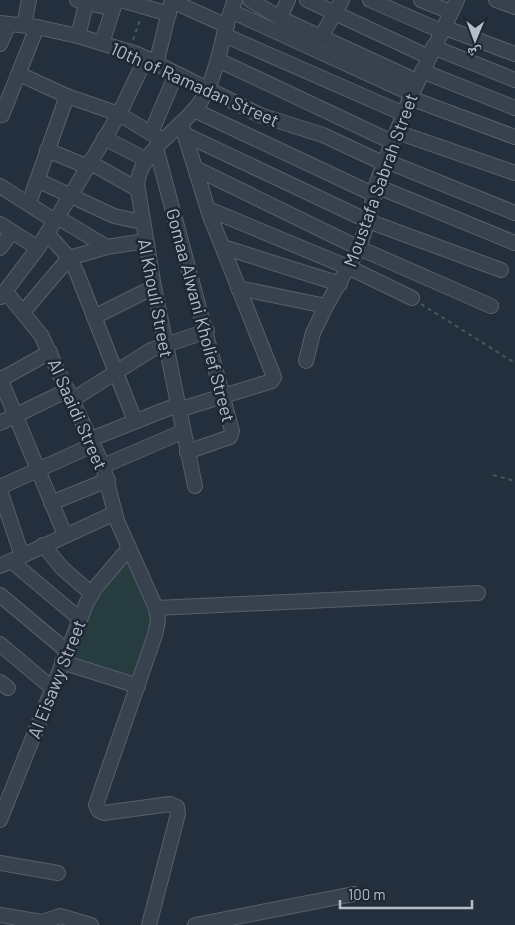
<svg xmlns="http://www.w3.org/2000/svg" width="515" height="925" font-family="Barlow,'Noto Naskh Arabic',sans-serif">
<rect width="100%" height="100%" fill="#242f3e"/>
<polygon fill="#263c3f" points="126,555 154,619 136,676 71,659 95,595"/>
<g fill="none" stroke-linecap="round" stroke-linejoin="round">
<defs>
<g id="minor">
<polyline points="77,0 113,9"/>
<polyline points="121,0 169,14"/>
<polyline points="250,0 280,18 417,81"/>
<polyline points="307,0 429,57"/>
<polyline points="370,0 441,31"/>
<polyline points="421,0 451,12"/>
<polyline points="496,0 515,7"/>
<polyline points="172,1 227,26"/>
<polyline points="231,11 412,94"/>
<polyline points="280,18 288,0"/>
<polyline points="0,23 37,27 78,36 137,54 260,115 323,135 385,164"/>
<polyline points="24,25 29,0"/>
<polyline points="443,27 515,54"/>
<polyline points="224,35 404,114"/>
<polyline points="78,36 87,0"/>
<polyline points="321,37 342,0"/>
<polyline points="102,43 116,0"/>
<polyline points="0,44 9,24"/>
<polyline points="433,47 515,80"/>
<polyline points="218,60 392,142"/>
<polyline points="156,64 172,0"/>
<polyline points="422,71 515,108"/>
<polyline points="19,74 67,96 119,114 162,140"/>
<polyline points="410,98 515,137"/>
<polyline points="194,110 375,195"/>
<polyline points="2,115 37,27"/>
<polyline points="397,132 515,173"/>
<polyline points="151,133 176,74"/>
<polyline points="186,135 368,221 501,270"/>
<polyline points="104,138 147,160"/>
<polyline points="156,148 232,431 230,437 187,452"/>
<polyline points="47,150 86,166"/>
<polyline points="386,161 515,213"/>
<polyline points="89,162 137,189"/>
<polyline points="197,169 359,248 491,306"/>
<polyline points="37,180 114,216 142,222"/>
<polyline points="0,186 55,221"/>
<polyline points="376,186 515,243"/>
<polyline points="29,203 67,96"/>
<polyline points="208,209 350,268 412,298"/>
<polyline points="57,217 107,247"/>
<polyline points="0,224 38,248"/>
<polyline points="47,233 69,258 77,273 135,421"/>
<polyline points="223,247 340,284"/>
<polyline points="0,248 12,232"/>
<polyline points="238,288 326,306"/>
<polyline points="6,292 41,335 103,466 117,521 156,608 158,621 155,635 96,805 99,811 104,813 170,804 177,807 178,814 149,925"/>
<polyline points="1,297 38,248 71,195 119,114 146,58"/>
<polyline points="24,311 69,258 107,247 145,241"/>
<polyline points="94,317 154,287"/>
<polyline points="306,361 313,333 326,306 359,248 368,221 377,182 410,98 457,0"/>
<polyline points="0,378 65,535"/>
<polyline points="0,380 50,352"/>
<polyline points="72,400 151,350 207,331"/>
<polyline points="178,410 272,381 274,377 210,216 181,123"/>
<polyline points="0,423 68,390"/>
<polyline points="91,439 177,405"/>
<polyline points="103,466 182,432"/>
<path d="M195,486L154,287L137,184C142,147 182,130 201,101C220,70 221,33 235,0"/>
<polyline points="0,487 93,445"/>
<polyline points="0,490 22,556"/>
<polyline points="51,503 108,480"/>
<polyline points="43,545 63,569 92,594"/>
<polyline points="11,561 80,619"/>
<polyline points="0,566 115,513"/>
<polyline points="0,595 67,651"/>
<polyline points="156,608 478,593"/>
<polyline points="0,644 52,688"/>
<polyline points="62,662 138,686"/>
<polyline points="0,682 8,688"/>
<polyline points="0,820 87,602 96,587 129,548"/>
<polyline points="0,863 58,873"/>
<polyline points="0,915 42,922 60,916 91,925"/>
<polyline points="195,925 354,894"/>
</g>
</defs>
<use href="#minor" stroke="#565f6c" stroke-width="16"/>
<g stroke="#44595c" stroke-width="2" stroke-dasharray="4 4" stroke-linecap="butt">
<polyline points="133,40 141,17"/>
<polyline points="421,304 515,363"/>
<polyline points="493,475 515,481"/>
</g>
<use href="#minor" stroke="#38414e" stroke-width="14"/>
</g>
<g text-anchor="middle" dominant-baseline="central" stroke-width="5" stroke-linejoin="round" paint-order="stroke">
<g font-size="18" fill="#b4bcc9" stroke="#1d2633">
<text transform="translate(195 84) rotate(24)">10th of Ramadan Street</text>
<text transform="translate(380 180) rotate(-70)">Moustafa Sabrah Street</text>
<text transform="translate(156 298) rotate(79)">Al Khouli Street</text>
<text transform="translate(201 315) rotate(75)">Gomaa Alwani Kholief Street</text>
<text transform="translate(78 414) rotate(66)">Al Saaidi Street</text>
<text transform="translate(56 679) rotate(-68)">Al Eisawy Street</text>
</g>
</g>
<g transform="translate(475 40) rotate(181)" stroke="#1d2633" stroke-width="4" paint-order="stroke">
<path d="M0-4L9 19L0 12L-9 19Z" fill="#b4bcc9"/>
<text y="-8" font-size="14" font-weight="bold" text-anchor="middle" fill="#b4bcc9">ش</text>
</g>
<path d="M340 900v8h132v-8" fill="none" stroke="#b4bcc9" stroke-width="2.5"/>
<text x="348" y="900" font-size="15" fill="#b4bcc9" stroke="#1d2633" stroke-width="4" paint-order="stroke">100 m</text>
</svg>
